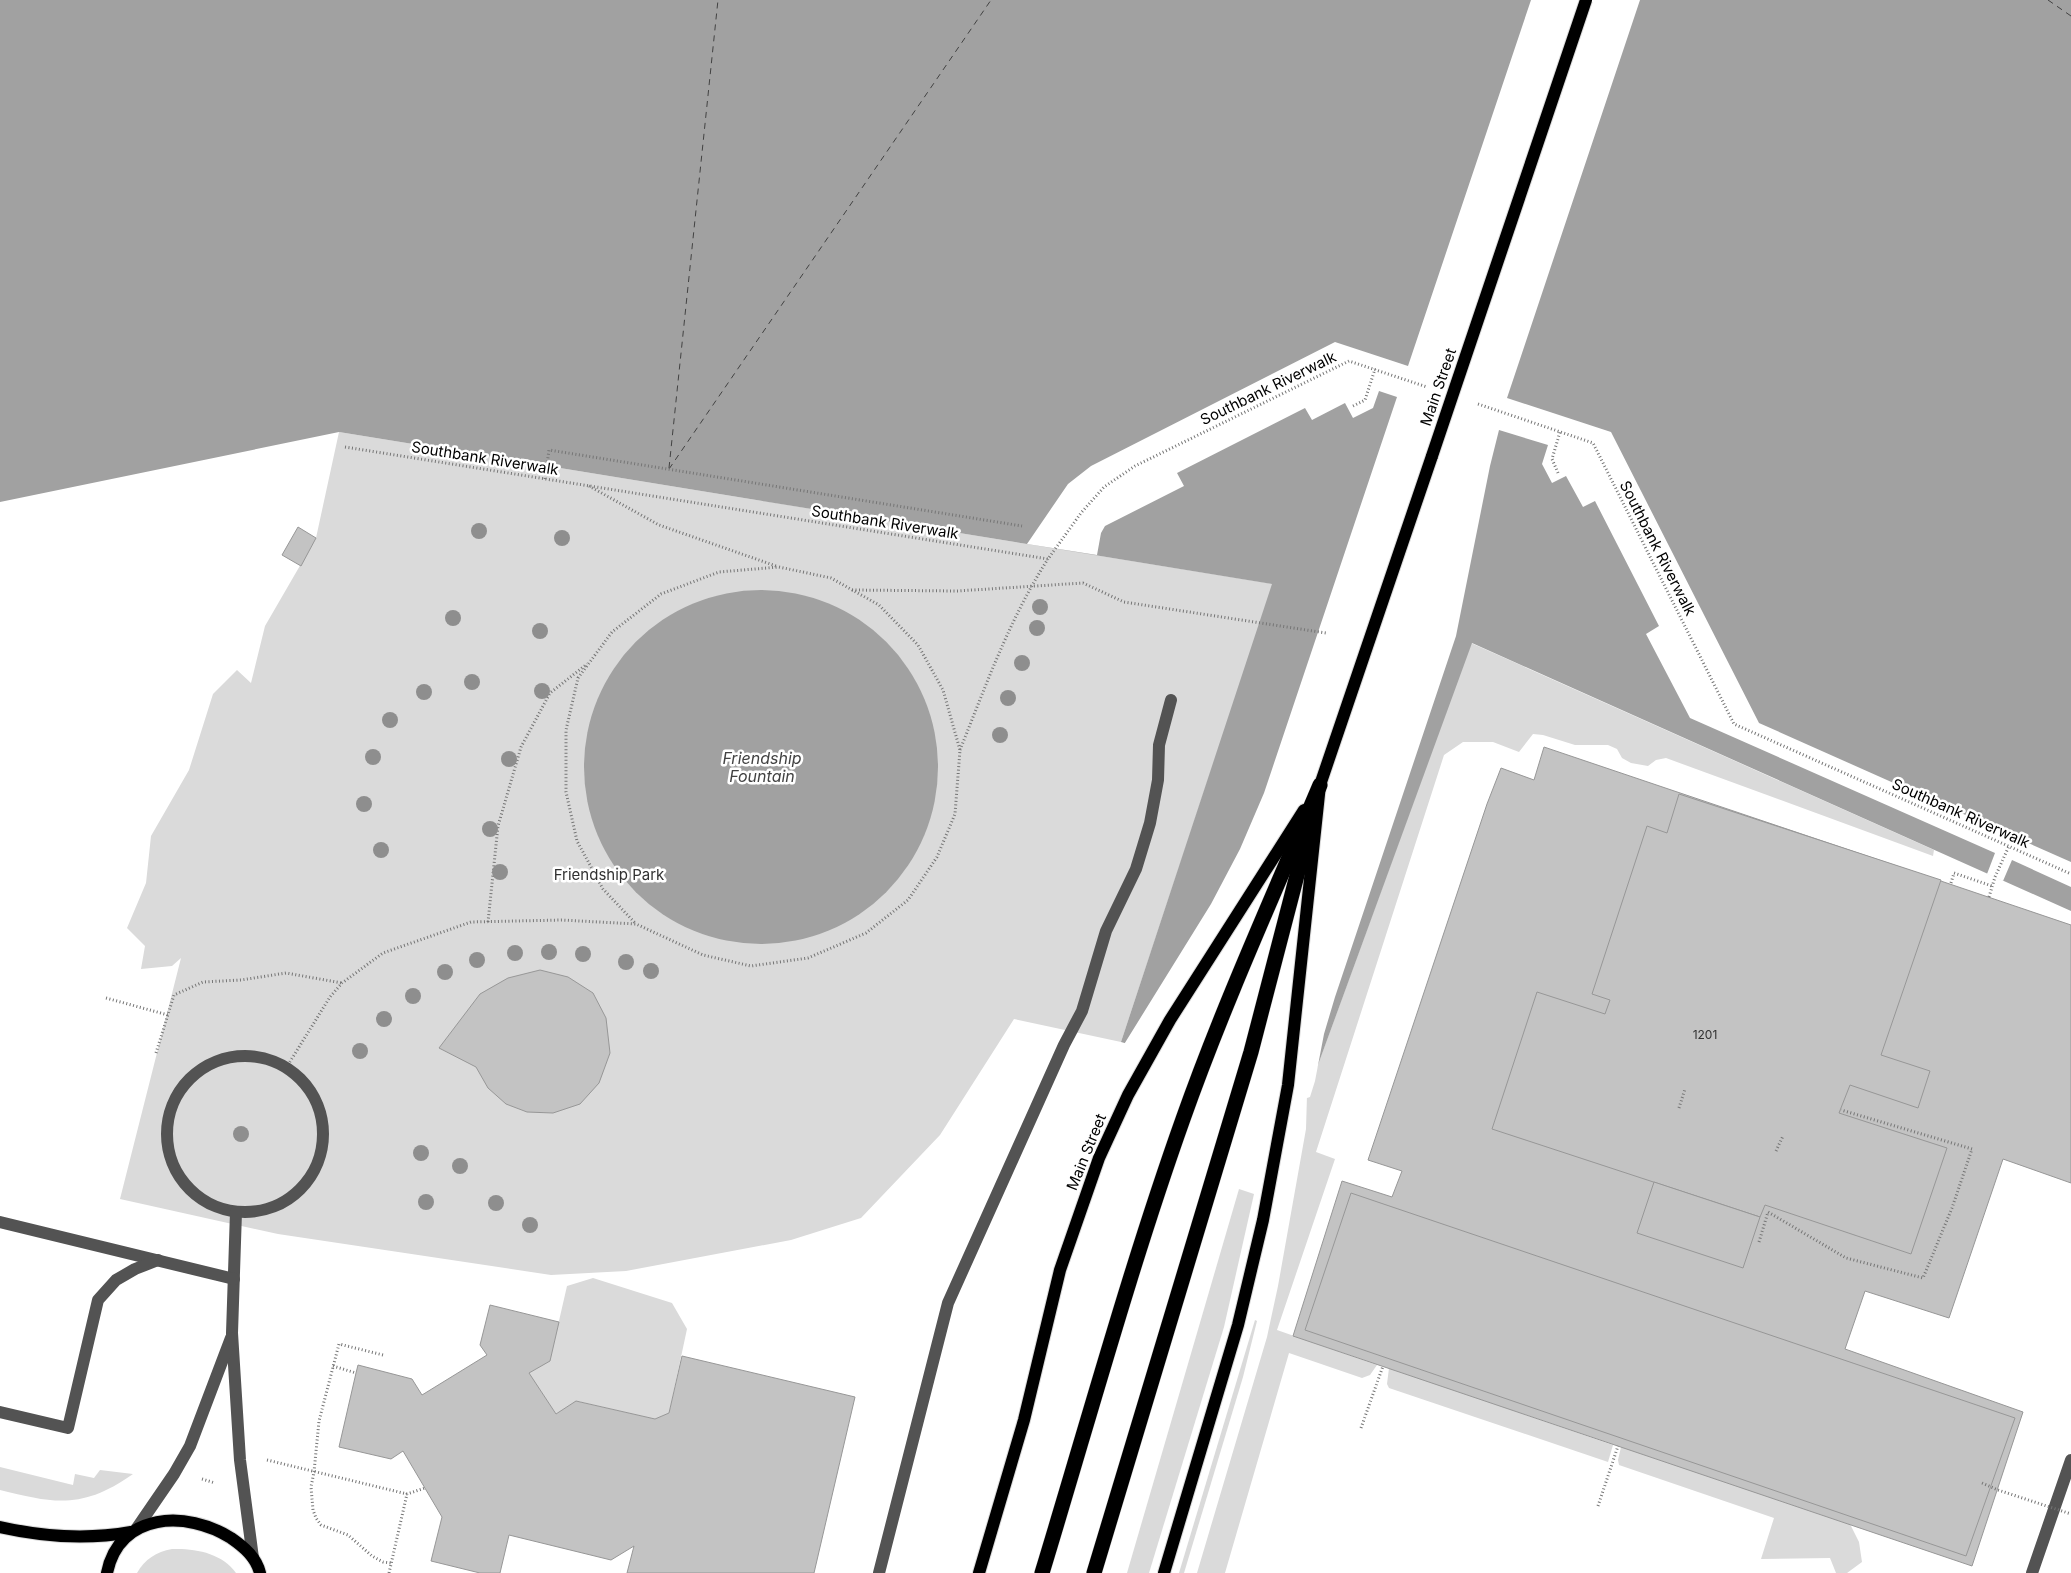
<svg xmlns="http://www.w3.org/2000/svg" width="2071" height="1573" font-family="Inter,sans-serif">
<rect width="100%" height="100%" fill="#fff"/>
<g fill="#dadada">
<polygon points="339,432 1273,584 1121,1042 1014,1019 940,1135 861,1218 791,1240 626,1271 551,1275 278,1234 120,1199 181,958 172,966 141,969 145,946 127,928 146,883 151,836 189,770 213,694 237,670 251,683 265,626 316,538"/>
<polygon points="1471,643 1934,850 1933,856 1666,758 1656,760 1648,766 1631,763 1622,758 1617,749 1608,745 1575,745 1543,735 1533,734 1519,752 1493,742 1463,742 1444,755 1316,1152 1335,1159 1277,1330 1377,1365 1370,1375 1362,1378 1289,1353 1225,1573 1197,1573 1267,1337 1278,1286 1306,1129 1307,1095"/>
<polygon points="1239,1189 1254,1194 1224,1327 1149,1573 1127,1573"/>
<polygon points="593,1278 672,1303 687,1329 669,1413 655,1419 577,1401 556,1414 529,1373 550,1360 567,1286"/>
<polygon points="1255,1320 1257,1321 1243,1377 1184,1573 1179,1573"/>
<polygon points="1389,1368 1613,1445 1608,1462 1389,1388 1387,1384"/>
<polygon points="1621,1447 1850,1524 1859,1542 1862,1562 1847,1573 1836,1573 1830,1558 1761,1559 1774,1518 1619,1465 1618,1460"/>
<path d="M0,1467L73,1485L75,1474L94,1478L100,1470L133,1474C83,1509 56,1504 0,1490Z"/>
<path d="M172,1549C195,1548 222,1553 236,1573H137C145,1559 156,1552 172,1549Z"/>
</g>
<g fill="#a1a1a1">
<polygon points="0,0 2071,0 2071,911 1472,643 1307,1095 1121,1042 1272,584 339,432 0,502"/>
<circle cx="761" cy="767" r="177"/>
</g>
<polygon fill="#fff" points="1531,0 1640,0 1507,398 1611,432 1759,723 2071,862 2071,887 2012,860 2003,881 1987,874 1995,853 1690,718 1646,634 1659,626 1595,501 1583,507 1566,476 1552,483 1542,464 1548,445 1499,430 1490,466 1456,636 1335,997 1324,1034 1315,1081 1310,1097 1307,1098 1123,1046 1211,904 1240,849 1264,793 1397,397 1379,391 1373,408 1353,418 1345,403 1312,420 1305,408 1177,473 1184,486 1105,526 1101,533 1097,555 1027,544 1068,484 1091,466 1335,342 1408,366"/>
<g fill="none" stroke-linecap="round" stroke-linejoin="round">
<g stroke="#424242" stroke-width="1" stroke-dasharray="6 5" stroke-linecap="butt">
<polyline points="2048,0 2071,16"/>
<polyline points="669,468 718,0"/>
<polyline points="669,469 991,0"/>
</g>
</g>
<g fill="#c3c3c3" stroke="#979797">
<polygon points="298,527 316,538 301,566 282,555"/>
<polygon points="1544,747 2071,925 2071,1183 2003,1159 1949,1318 1865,1291 1845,1349 2023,1412 1972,1566 1293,1336 1342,1181 1392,1197 1402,1171 1368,1160 1487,804 1501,768 1534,780"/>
<polygon points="1679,794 1941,880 1881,1055 1930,1071 1918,1108 1850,1085 1839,1113 1947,1148 1911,1254 1765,1205 1760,1217 1492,1129 1537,992 1605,1014 1610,1000 1592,994 1647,826 1667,833"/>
<polygon points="540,970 568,977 593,993 606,1018 610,1053 599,1083 580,1104 553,1113 527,1112 506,1104 488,1088 476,1067 439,1048 480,994 508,978"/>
<polygon points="1654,1182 1760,1217 1743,1268 1637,1233"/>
<polygon points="1351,1193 2015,1418 1966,1556 1305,1330"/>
<polygon points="490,1305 559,1322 550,1361 529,1373 556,1414 576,1401 655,1419 669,1413 682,1356 855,1397 814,1573 627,1573 634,1546 611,1560 509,1535 500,1573 480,1573 431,1561 442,1517 403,1451 391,1459 339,1447 356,1373 358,1365 412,1379 422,1395 487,1355 480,1345"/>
</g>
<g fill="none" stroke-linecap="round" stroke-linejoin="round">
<defs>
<g id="major">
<path d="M0,1527C44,1537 86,1540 131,1532"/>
<path d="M107,1573C119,1512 187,1510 231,1538C244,1547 256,1557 260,1573"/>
<polyline points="979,1573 1024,1420 1060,1270 1099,1158 1128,1095 1170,1020 1304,810"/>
<polyline points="1164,1573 1238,1325 1263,1220 1288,1085 1320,785 1432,456"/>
</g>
<g id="highway">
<path d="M1042,1573C1088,1422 1130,1268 1183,1119C1223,1006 1273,896 1320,785"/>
<polyline points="1094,1573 1251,1052 1308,833"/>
</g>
</defs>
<use href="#major" stroke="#dbdbdb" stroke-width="14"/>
<use href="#highway" stroke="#dbdbdb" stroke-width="16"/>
<g stroke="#757575" stroke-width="3" stroke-dasharray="1 2.5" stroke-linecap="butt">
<polyline points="1478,404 1593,443 1734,724 2071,874"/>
<polyline points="1353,406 1365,400 1375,369"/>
<polyline points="345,447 1048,559 1081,513 1104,487 1135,466 1349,361 1427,387"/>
<polyline points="1558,473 1552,459 1560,432"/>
<polyline points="545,479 549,450 1022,526"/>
<polyline points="589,486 659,525 776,566"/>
<polyline points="852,590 957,591 1083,583 1124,602 1326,633"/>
<path d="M960,750C986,685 1010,618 1048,559"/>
<polyline points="1951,883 1954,873 1992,886"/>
<polyline points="1989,897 1995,877 2009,846"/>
<polyline points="488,922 498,826 521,747 550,693 587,664"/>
<polyline points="106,998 168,1015"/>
<polyline points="156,1053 174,995 203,982 241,980 286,973 342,983"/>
<polyline points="286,1068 330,997 342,983 383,953 471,922 562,920 636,924 703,955 751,966 808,958 866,933 908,900 937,857 955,814 960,750 943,690 918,645 879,605 831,578 779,567 719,572 661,594 612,632 578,678 566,730 566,792 577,841 603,889 636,924"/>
<polyline points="1679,1108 1685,1089"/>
<polyline points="1776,1151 1783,1136"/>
<polyline points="1759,1242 1768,1212 1846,1258 1923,1278 1952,1208 1972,1149 1841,1110"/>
<polyline points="383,1355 339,1344 319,1421 314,1472 311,1487 313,1510 316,1518 321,1525 348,1535 372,1556 383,1562 391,1563"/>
<polyline points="333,1366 356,1373"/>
<polyline points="1361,1428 1383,1366"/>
<polyline points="267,1460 407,1494"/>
<polyline points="202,1479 215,1483"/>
<polyline points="1982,1483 1998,1490"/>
<polyline points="1598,1506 1618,1446"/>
<polyline points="389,1573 407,1494 425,1488"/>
</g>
<g stroke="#535353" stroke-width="12">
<circle cx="245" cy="1134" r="78"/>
<polyline points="236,1212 232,1333 240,1460 253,1558"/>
<polyline points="0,1222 234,1279"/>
<polyline points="0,1412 68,1428 98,1300 116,1280 135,1269 158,1260"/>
<polyline points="137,1528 174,1474 190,1446 231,1338"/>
<polyline points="879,1573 948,1303 1064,1045 1082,1011 1106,931 1136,869 1150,823 1158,780 1159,745 1171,700"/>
<polyline points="2032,1573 2071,1460"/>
</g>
<use href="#major" stroke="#000" stroke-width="12"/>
<use href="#highway" stroke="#000" stroke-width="15"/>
<defs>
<polyline id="major-bridge" points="1432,456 1586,0"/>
</defs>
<use href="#major-bridge" stroke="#dbdbdb" stroke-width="14" stroke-linecap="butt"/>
<polyline stroke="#757575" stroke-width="3" stroke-dasharray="1 2.5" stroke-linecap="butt" points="1998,1490 2071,1514"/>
<use href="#major-bridge" stroke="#000" stroke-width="12"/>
</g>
<g fill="#8e8e8e">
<circle cx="479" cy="531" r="8"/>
<circle cx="562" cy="538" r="8"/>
<circle cx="1040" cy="607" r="8"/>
<circle cx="453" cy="618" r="8"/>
<circle cx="1037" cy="628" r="8"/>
<circle cx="540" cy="631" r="8"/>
<circle cx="1022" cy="663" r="8"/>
<circle cx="472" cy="682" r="8"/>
<circle cx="542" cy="691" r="8"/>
<circle cx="424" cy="692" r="8"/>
<circle cx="1008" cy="698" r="8"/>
<circle cx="390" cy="720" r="8"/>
<circle cx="1000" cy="735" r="8"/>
<circle cx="373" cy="757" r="8"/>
<circle cx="509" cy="759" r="8"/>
<circle cx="364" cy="804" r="8"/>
<circle cx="490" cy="829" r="8"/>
<circle cx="381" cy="850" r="8"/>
<circle cx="500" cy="872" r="8"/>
<circle cx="549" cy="952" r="8"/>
<circle cx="515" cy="953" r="8"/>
<circle cx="583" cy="954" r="8"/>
<circle cx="477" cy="960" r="8"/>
<circle cx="626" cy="962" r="8"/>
<circle cx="651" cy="971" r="8"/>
<circle cx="445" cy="972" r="8"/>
<circle cx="413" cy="996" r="8"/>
<circle cx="384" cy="1019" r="8"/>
<circle cx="360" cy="1051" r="8"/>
<circle cx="241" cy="1134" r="8"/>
<circle cx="421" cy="1153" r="8"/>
<circle cx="460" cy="1166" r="8"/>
<circle cx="426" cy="1202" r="8"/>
<circle cx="496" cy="1203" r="8"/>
<circle cx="530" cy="1225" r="8"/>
</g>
<g text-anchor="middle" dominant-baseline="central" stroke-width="5" stroke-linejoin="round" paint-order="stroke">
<g font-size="12" fill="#313131">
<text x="1705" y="1034">1201</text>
</g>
<g font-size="15" fill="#000" stroke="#fff">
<text transform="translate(1438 387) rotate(-71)">Main Street</text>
<text transform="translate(1268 388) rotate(-26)">Southbank Riverwalk</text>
<text transform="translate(485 458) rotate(9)">Southbank Riverwalk</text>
<text transform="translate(885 522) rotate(9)">Southbank Riverwalk</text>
<text transform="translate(1658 548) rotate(63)">Southbank Riverwalk</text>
<text transform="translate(1961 813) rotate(24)">Southbank Riverwalk</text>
<text transform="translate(1086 1152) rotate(-68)">Main Street</text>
</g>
<g font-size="15" fill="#313131" stroke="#fff">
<text x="609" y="874">Friendship Park</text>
</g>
<g font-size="16" font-style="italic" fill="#424242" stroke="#fff">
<text x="762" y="758">Friendship<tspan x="762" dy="18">Fountain</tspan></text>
</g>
</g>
</svg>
